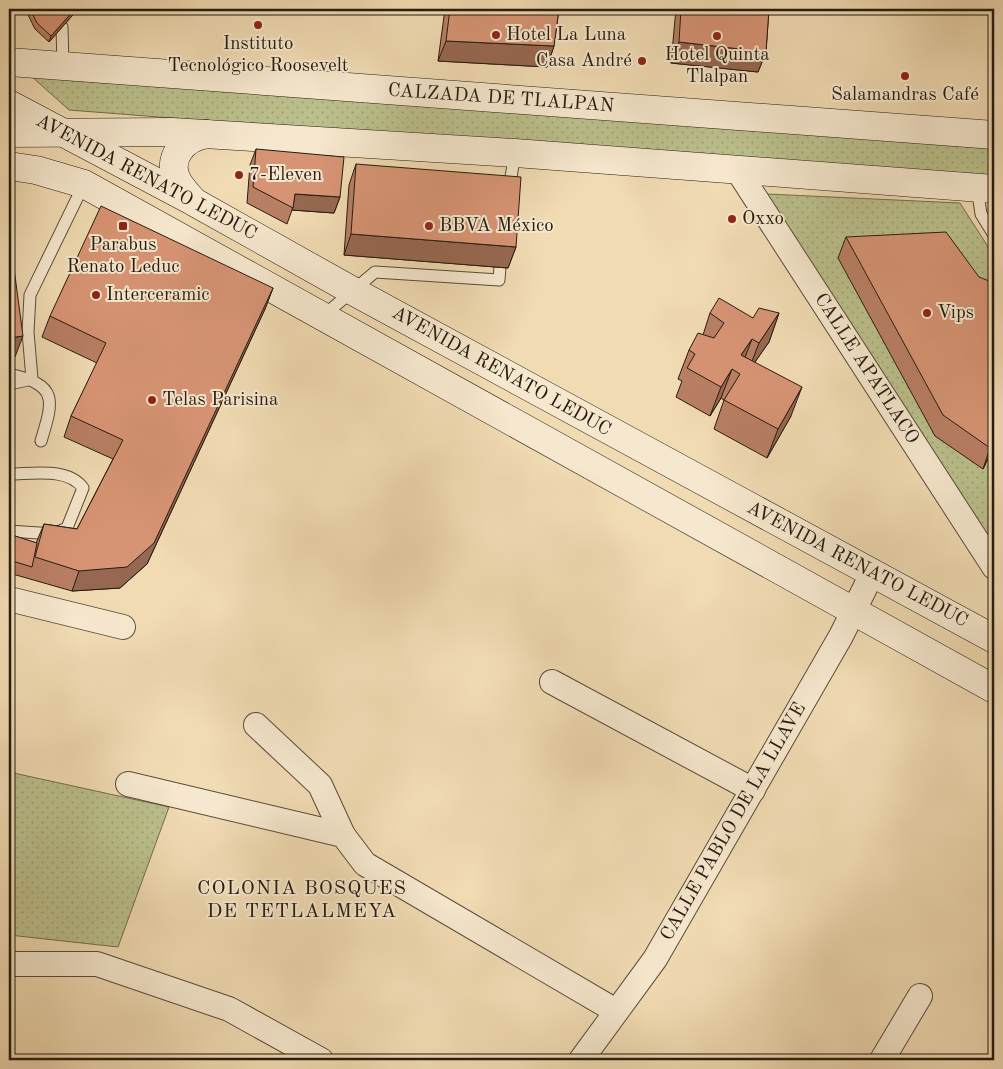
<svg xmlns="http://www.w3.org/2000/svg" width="1003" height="1069" font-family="'Old Standard TT',serif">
<defs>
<pattern id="park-dots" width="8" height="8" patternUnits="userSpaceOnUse" patternTransform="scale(1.25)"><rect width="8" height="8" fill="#bbc08c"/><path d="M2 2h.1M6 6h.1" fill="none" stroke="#a1a478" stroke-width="1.8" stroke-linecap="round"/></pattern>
</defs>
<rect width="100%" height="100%" fill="#f1dbb3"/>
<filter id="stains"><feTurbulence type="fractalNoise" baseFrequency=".004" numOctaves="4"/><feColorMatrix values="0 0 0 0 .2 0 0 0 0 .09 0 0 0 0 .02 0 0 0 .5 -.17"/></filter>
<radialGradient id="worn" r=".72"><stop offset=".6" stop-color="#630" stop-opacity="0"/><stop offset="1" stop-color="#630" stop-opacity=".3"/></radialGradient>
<g fill="url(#park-dots)" stroke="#706e4e">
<polygon points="30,75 994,129 994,182 69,110"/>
<polygon points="767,194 960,203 994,256 994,547"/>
<polygon points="9,772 169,807 118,947 9,935"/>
</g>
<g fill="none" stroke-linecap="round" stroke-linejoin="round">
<defs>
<g id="lane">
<polyline points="62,27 63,66"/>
<polyline points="977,187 981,214 994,235"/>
<polyline points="509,189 515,153"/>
<polyline points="323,316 375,272 499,280 500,267"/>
<path d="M9,374C58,385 54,399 41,441"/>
<polyline points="32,379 28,332 30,295 84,184"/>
<polyline points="9,384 28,380"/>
<path d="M9,474C32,474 68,467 83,488L67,528L54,534L9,531"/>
</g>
<g id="street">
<polyline points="738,171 994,567"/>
<polyline points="9,599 123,627"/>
<polyline points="552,682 753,790"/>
<polyline points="256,725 320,785 343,835"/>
<polyline points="128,784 343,835 365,864 616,1011"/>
<polyline points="9,964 97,964 229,1009 321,1060"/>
<polyline points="581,1060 655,959 841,636 872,574"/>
<polyline points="882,1060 920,996"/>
</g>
<g id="secondary">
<polyline points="9,62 994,135"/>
<polyline points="9,104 194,202 351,290 994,639"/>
<polyline points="9,133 172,132 515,153 994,189"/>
<polyline points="9,166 36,170 84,184 994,689"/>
<path d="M193,201C188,195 182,189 178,182C165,159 184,137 207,134"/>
</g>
</defs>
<use href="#lane" stroke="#594b3a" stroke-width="13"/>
<use href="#street" stroke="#594b3a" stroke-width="26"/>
<use href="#secondary" stroke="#261b11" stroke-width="29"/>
<use href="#lane" stroke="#f6e8ce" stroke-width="11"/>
<use href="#street" stroke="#f6e8ce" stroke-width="24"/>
<use href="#secondary" stroke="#f6e8ce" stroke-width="28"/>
</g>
<g fill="#b97f64" stroke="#261b11">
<polygon points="26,9 78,9 49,42 35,29 29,17"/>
<polygon points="445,9 559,9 554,46 547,67 438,61"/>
<polygon points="676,9 769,9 766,52 758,72 671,63"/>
<polygon points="256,149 340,197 334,213 292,210 287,224 247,203 250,165"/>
<polygon points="356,164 516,247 508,268 344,255 349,185"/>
<polygon points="846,237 979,277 994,446 983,469 935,436 838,258"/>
<polygon points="273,288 265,309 147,564 120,588 72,591 9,573 9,534 36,543 44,524 77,529 113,459 64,437 71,416 97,363 42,337 50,316"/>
<polygon points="710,313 753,318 779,313 769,342 755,362 791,416 767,458 714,429 724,400 721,398 710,416 676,397 682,381 678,379 689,350 703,335"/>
</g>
<g fill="#966851" stroke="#261b11">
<polygon points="75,9 78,9 49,42 51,36"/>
<polygon points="446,41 554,46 547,67 438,61"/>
<polygon points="679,42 766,52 758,72 671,63"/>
<polygon points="295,194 340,197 334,213 292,210"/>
<polygon points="351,234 516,247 508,268 344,255"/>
<polygon points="273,288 265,309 147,564 120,588 72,591 79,571"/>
<polygon points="779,313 769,342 748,372 759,343"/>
<polygon points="23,336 15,357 9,358 9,338"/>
<polygon points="752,339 741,368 741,355"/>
<polygon points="732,369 721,398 710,416 721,387"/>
<polygon points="802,387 791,416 767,458 778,429"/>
<polygon points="994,440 994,446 983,469 990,448"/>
</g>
<g fill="#d79474" stroke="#261b11">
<polygon points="30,9 75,9 51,36 37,23"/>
<polygon points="450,9 559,9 554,46 446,41"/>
<polygon points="681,9 769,9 766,52 679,42"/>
<polygon points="256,149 344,157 340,197 295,194 293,208 253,187"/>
<polygon points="356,164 521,177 516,247 351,234"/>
<polygon points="101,206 273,288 154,543 127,567 79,571 35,557 44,524 77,529 123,440 71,416 106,343 50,316"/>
<polygon points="9,231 23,336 9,338"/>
<polygon points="946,232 979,277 994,283 994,440 990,448 943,415 846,237"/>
<polygon points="719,298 753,318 759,308 779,313 759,343 752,339 741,355 802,387 778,429 724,400 740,374 732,369 721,387 687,368 695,354 689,350 698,333 714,338 724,323 710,313"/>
<polygon points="9,534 37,543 32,567 9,560"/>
</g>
<g fill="#8f2418" stroke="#f6e8ce" stroke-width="2">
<circle cx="258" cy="25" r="5"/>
<circle cx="496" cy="35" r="5"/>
<circle cx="717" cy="36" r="5"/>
<circle cx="642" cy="61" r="5"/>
<circle cx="905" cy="76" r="5"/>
<circle cx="239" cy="175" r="5"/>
<circle cx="732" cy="219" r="5"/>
<rect x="118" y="221" width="10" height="10" rx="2.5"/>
<circle cx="429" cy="226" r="5"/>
<circle cx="96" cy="295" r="5"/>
<circle cx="927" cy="313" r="5"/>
<circle cx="152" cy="400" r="5"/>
</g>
<g text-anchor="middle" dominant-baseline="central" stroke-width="4" stroke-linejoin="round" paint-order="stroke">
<g font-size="19" fill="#261b11" stroke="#f6e8ce" text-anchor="start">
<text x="506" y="35">Hotel La Luna</text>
<text x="258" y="44" text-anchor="middle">Instituto<tspan x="258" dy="22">Tecnológico Roosevelt</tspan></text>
<text x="717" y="55" text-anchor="middle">Hotel Quinta<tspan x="717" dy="22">Tlalpan</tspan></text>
<text x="632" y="61" text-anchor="end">Casa André</text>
<text x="905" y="95" text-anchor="middle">Salamandras Café</text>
<text x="249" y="175">7-Eleven</text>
<text x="742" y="219">Oxxo</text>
<text x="439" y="226">BBVA México</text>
<text x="123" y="245" text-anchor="middle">Parabus<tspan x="123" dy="22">Renato Leduc</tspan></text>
<text x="106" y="295">Interceramic</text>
<text x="937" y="313">Vips</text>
<text x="162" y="400">Telas Parisina</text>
</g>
<g font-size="19" fill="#261b11" stroke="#f6e8ce">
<text transform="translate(501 99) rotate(4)">CALZADA DE TLALPAN</text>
<text transform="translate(146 178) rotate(28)">AVENIDA RENATO LEDUC</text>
<text transform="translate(866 369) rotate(57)">CALLE APATLACO</text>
<text transform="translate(501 372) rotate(29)">AVENIDA RENATO LEDUC</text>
<text transform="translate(857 565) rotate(28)">AVENIDA RENATO LEDUC</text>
<text transform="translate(734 822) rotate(-60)">CALLE PABLO DE LA LLAVE</text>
</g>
<g font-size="20" letter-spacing="1" fill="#261b11" stroke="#f6e8ce">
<text x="302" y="889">COLONIA BOSQUES<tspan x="302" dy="23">DE TETLALMEYA</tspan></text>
</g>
</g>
<rect width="1003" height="1069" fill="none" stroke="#f1dbb3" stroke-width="30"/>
<rect x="10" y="10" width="983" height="1049" fill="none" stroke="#261b11" stroke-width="2.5"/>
<rect x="15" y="15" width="973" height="1039" fill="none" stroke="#261b11"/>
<rect width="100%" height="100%" filter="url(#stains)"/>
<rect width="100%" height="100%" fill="url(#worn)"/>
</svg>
